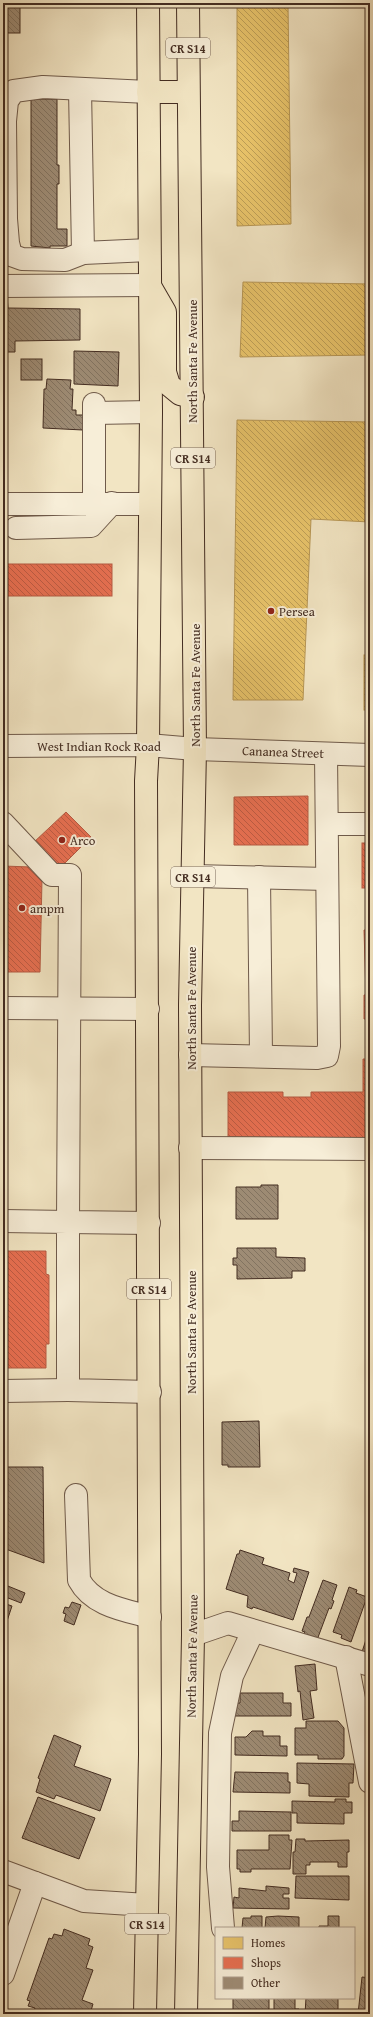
<svg xmlns="http://www.w3.org/2000/svg" width="373" height="2017" font-family="'Gentium Book Plus',serif">
<defs>
<pattern id="homes-back-hatch" width="6" height="6" patternUnits="userSpaceOnUse"><rect width="6" height="6" fill="#e9c46a"/><path d="M-1 5l2 2M0 0l6 6M5-1l2 2" fill="none" stroke="#be9f57"/></pattern>
<pattern id="shops-back-hatch" width="6" height="6" patternUnits="userSpaceOnUse"><rect width="6" height="6" fill="#e76f51"/><path d="M-1 5l2 2M0 0l6 6M5-1l2 2" fill="none" stroke="#bd5b43"/></pattern>
<pattern id="building-back-hatch" width="6" height="6" patternUnits="userSpaceOnUse"><rect width="6" height="6" fill="#9e8c75"/><path d="M-1 5l2 2M0 0l6 6M5-1l2 2" fill="none" stroke="#827360"/></pattern>
</defs>
<rect width="100%" height="100%" fill="#f2e5c3"/>
<filter id="stains"><feTurbulence type="fractalNoise" baseFrequency=".005" numOctaves="4"/><feColorMatrix values="0 0 0 0 .2 0 0 0 0 .09 0 0 0 0 .02 0 0 0 .5 -.17"/></filter>
<radialGradient id="worn" r=".72"><stop offset=".6" stop-color="#630" stop-opacity="0"/><stop offset="1" stop-color="#630" stop-opacity=".3"/></radialGradient>
<g fill="url(#homes-back-hatch)" stroke="#b79654">
<polygon points="288,5 291,224 237,226 237,7"/>
<polygon points="243,282 370,284 370,355 240,357"/>
<polygon points="237,420 370,422 370,522 311,519 303,700 233,700"/>
<rect x="364" y="655" width="6" height="55"/>
</g>
<g fill="url(#shops-back-hatch)" stroke="#b65b43">
<rect x="3" y="564" width="109" height="32"/>
<polygon points="308,796 308,845 234,845 234,797"/>
<polygon points="66,812 91,837 59,869 33,843"/>
<rect x="362" y="843" width="8" height="45"/>
<polygon points="3,859 3,866 31,867 42,879 40,972 3,972"/>
<polygon points="370,925 370,1102 367,1102 367,1143 228,1143 228,1092 283,1092 283,1097 311,1097 311,1092 363,1092 363,1059 366,1059 366,1054 368,1054 366,1034 369,1034 369,1022 366,1022 366,1019 364,1019 364,995 366,995 364,930 370,930"/>
<polygon points="3,1251 46,1251 46,1274 49,1275 49,1344 46,1344 46,1368 3,1368"/>
</g>
<g fill="url(#building-back-hatch)" stroke="#432c21">
<rect x="3" y="3" width="17" height="30"/>
<polygon points="31,99 57,99 57,165 59,165 59,184 57,184 57,229 67,229 67,246 50,246 50,248 31,246"/>
<polygon points="3,296 7,296 8,308 80,309 80,340 15,341 15,352 3,352"/>
<polygon points="74,351 119,352 118,386 74,384"/>
<rect x="21" y="359" width="21" height="21"/>
<polygon points="47,379 71,380 70,389 73,389 72,410 76,410 76,415 83,415 83,430 43,428 44,389 46,389"/>
<polygon points="261,1185 278,1185 278,1219 236,1219 236,1187 261,1187"/>
<polygon points="237,1248 276,1248 276,1257 305,1258 305,1271 292,1271 292,1278 237,1279 237,1265 233,1265 233,1258 237,1258"/>
<polygon points="259,1421 260,1467 228,1467 228,1465 222,1465 222,1422"/>
<polygon points="3,1467 43,1467 44,1563 3,1548"/>
<polygon points="240,1550 264,1558 262,1564 290,1573 288,1580 294,1583 297,1573 293,1572 294,1568 309,1572 293,1620 253,1607 252,1609 247,1607 248,1596 226,1589 237,1554 239,1554"/>
<polygon points="323,1580 337,1585 332,1600 334,1601 331,1609 329,1608 317,1640 303,1635 305,1632 302,1631 307,1617 309,1617"/>
<polygon points="3,1584 25,1593 21,1603 3,1596"/>
<polygon points="349,1587 357,1590 356,1593 367,1597 351,1642 341,1638 342,1635 333,1632"/>
<polygon points="72,1602 81,1605 74,1625 64,1621 66,1614 63,1613 65,1607 69,1608"/>
<polygon points="3,1603 12,1606 3,1633"/>
<polygon points="370,1627 370,1655 362,1652"/>
<polygon points="3,1634 7,1635 3,1647"/>
<polygon points="315,1664 317,1690 310,1691 314,1718 303,1720 300,1691 298,1692 295,1666"/>
<polygon points="240,1693 283,1693 283,1703 291,1703 291,1716 235,1716 235,1703 240,1703"/>
<polygon points="306,1721 338,1721 344,1728 344,1756 342,1759 318,1759 318,1755 295,1755 295,1728 306,1728"/>
<polygon points="252,1731 263,1731 263,1736 280,1736 280,1746 287,1746 287,1756 235,1755 235,1737 246,1737"/>
<polygon points="54,1735 81,1746 74,1766 111,1779 100,1811 56,1795 54,1799 36,1792 40,1779 38,1778"/>
<polygon points="297,1763 354,1764 353,1783 349,1783 349,1797 309,1796 309,1784 297,1783"/>
<polygon points="235,1772 288,1773 288,1782 290,1782 290,1793 233,1792"/>
<polygon points="38,1797 95,1818 79,1859 22,1838"/>
<polygon points="335,1799 346,1799 346,1802 352,1802 352,1813 344,1813 344,1824 297,1823 297,1813 292,1813 292,1801 335,1802"/>
<polygon points="239,1811 291,1812 291,1831 232,1831 232,1821 239,1821"/>
<polygon points="269,1835 289,1835 289,1840 292,1840 290,1869 251,1869 251,1872 240,1872 240,1869 237,1869 237,1850 269,1850"/>
<polygon points="296,1839 305,1839 305,1841 349,1840 349,1852 347,1852 347,1867 338,1867 338,1862 310,1862 310,1865 306,1865 306,1874 293,1874 293,1852 295,1852"/>
<polygon points="296,1876 349,1876 349,1900 295,1898"/>
<polygon points="266,1886 289,1888 289,1894 283,1894 283,1898 289,1898 289,1909 233,1908 234,1897 239,1898 239,1888 266,1891"/>
<polygon points="251,1916 262,1916 262,1928 242,1928 243,1918 251,1918"/>
<polygon points="278,1916 299,1917 299,1928 265,1928 266,1917"/>
<polygon points="328,1916 339,1916 339,1928 319,1928 319,1926 328,1926"/>
<polygon points="64,1929 90,1939 88,1945 93,1947 86,1968 93,1970 82,2000 93,2004 90,2014 33,2014 35,2008 28,2006 30,2001 27,2000 49,1938 52,1939 54,1934 62,1936"/>
<polygon points="362,1977 370,1978 370,2014 358,2014"/>
<rect x="233" y="1998" width="36" height="16"/>
<polygon points="274,1998 295,1998 295,2009 299,2009 299,2014 274,2014"/>
<polygon points="306,1998 338,1998 338,2014 305,2014"/>
</g>
<g fill="none" stroke-linecap="round" stroke-linejoin="round">
<defs>
<g id="minor">
<polyline points="80,89 83,253"/>
<polyline points="148,92 43,87 14,91 7,101 5,121 6,219 8,243 11,255 22,259 65,260 83,253 149,250"/>
<polyline points="3,286 149,285"/>
<polyline points="94,404 94,504"/>
<polyline points="94,413 151,412"/>
<polyline points="3,504 150,504"/>
<polyline points="16,528 91,526 112,503"/>
<polyline points="3,746 148,745 195,749 370,755"/>
<polyline points="3,823 52,875 70,875 68,1222 149,1223"/>
<polyline points="327,824 370,824"/>
<polyline points="193,876 327,879"/>
<polyline points="259,877 261,1056"/>
<polyline points="3,1008 148,1009"/>
<polyline points="190,1055 317,1058 327,1056 329,1046 326,754"/>
<polyline points="190,1148 370,1149"/>
<polyline points="3,1221 68,1222 68,1390 150,1392"/>
<polyline points="3,1391 68,1390"/>
<path d="M76,1495L79,1580C93,1606 125,1610 150,1617"/>
<polyline points="193,1635 228,1623 370,1665"/>
<polyline points="346,1657 370,1782"/>
<polyline points="3,1871 84,1901 147,1905"/>
<polyline points="223,1928 218,1867 220,1733 232,1676 253,1631"/>
<polyline points="3,1974 35,1883"/>
</g>
<g id="major">
<polyline points="148,92 188,92"/>
<polyline points="150,286 165,312 165,372 169,385 180,394 193,397"/>
<polyline points="145,2014 150,1754 146,781 148,745 151,412 148,3"/>
<polyline points="186,2014 193,1635 190,1005 195,749 188,3"/>
</g>
</defs>
<use href="#minor" stroke="#6f5a4a" stroke-width="24"/>
<use href="#major" stroke="#432c21" stroke-width="24"/>
<use href="#minor" stroke="#f7eed8" stroke-width="22"/>
<use href="#major" stroke="#f2e5c3" stroke-width="22"/>
</g>
<g fill="#8f2418" stroke="#f7eed8" stroke-width="1.5">
<circle cx="271" cy="611" r="4"/>
<circle cx="62" cy="840" r="4"/>
<circle cx="22" cy="908" r="4"/>
</g>
<g text-anchor="middle" dominant-baseline="central" stroke-width="4" stroke-linejoin="round" paint-order="stroke">
<g fill="#f7eed8" stroke="#796658" stroke-width="1">
<rect x="166" y="38" width="44" height="20" rx="3"/>
<rect x="171" y="448" width="44" height="20" rx="3"/>
<rect x="171" y="867" width="44" height="20" rx="3"/>
<rect x="127" y="1279" width="44" height="20" rx="3"/>
<rect x="125" y="1914" width="44" height="20" rx="3"/>
</g>
<g font-size="12" font-weight="bold" fill="#432c21">
<text x="188" y="48">CR S14</text>
<text x="193" y="458">CR S14</text>
<text x="193" y="877">CR S14</text>
<text x="149" y="1289">CR S14</text>
<text x="147" y="1924">CR S14</text>
</g>
<g font-size="13" fill="#432c21" stroke="#f7eed8">
<text transform="translate(192 361) rotate(-90)">North Santa Fe Avenue</text>
<text transform="translate(195 685) rotate(-90)">North Santa Fe Avenue</text>
<text x="99" y="746">West Indian Rock Road</text>
<text transform="translate(283 752) rotate(2)">Cananea Street</text>
<text transform="translate(191 1008) rotate(-90)">North Santa Fe Avenue</text>
<text transform="translate(191 1332) rotate(-90)">North Santa Fe Avenue</text>
<text transform="translate(192 1656) rotate(-89)">North Santa Fe Avenue</text>
</g>
<g font-size="13" fill="#432c21" stroke="#f7eed8" text-anchor="start">
<text x="279" y="611">Persea</text>
<text x="70" y="840">Arco</text>
<text x="30" y="908">ampm</text>
</g>
</g>
<rect width="373" height="2017" fill="none" stroke="#f2e5c3" stroke-width="16"/>
<rect x="4" y="4" width="365" height="2009" fill="none" stroke="#432c21" stroke-width="2"/>
<rect x="8" y="8" width="357" height="2001" fill="none" stroke="#432c21"/>
<rect x="215" y="1927" width="140" height="72" fill="#f7eed8" stroke="#afa08f"/>
<rect x="223" y="1937" width="20" height="12" fill="#e9c46a" stroke="#afa08f"/>
<text x="251" y="1947" font-size="12" fill="#432c21">Homes</text>
<rect x="223" y="1957" width="20" height="12" fill="#e76f51" stroke="#afa08f"/>
<text x="251" y="1967" font-size="12" fill="#432c21">Shops</text>
<rect x="223" y="1977" width="20" height="12" fill="#9e8c75" stroke="#afa08f"/>
<text x="251" y="1987" font-size="12" fill="#432c21">Other</text>
<rect width="100%" height="100%" filter="url(#stains)"/>
<rect width="100%" height="100%" fill="url(#worn)"/>
</svg>
